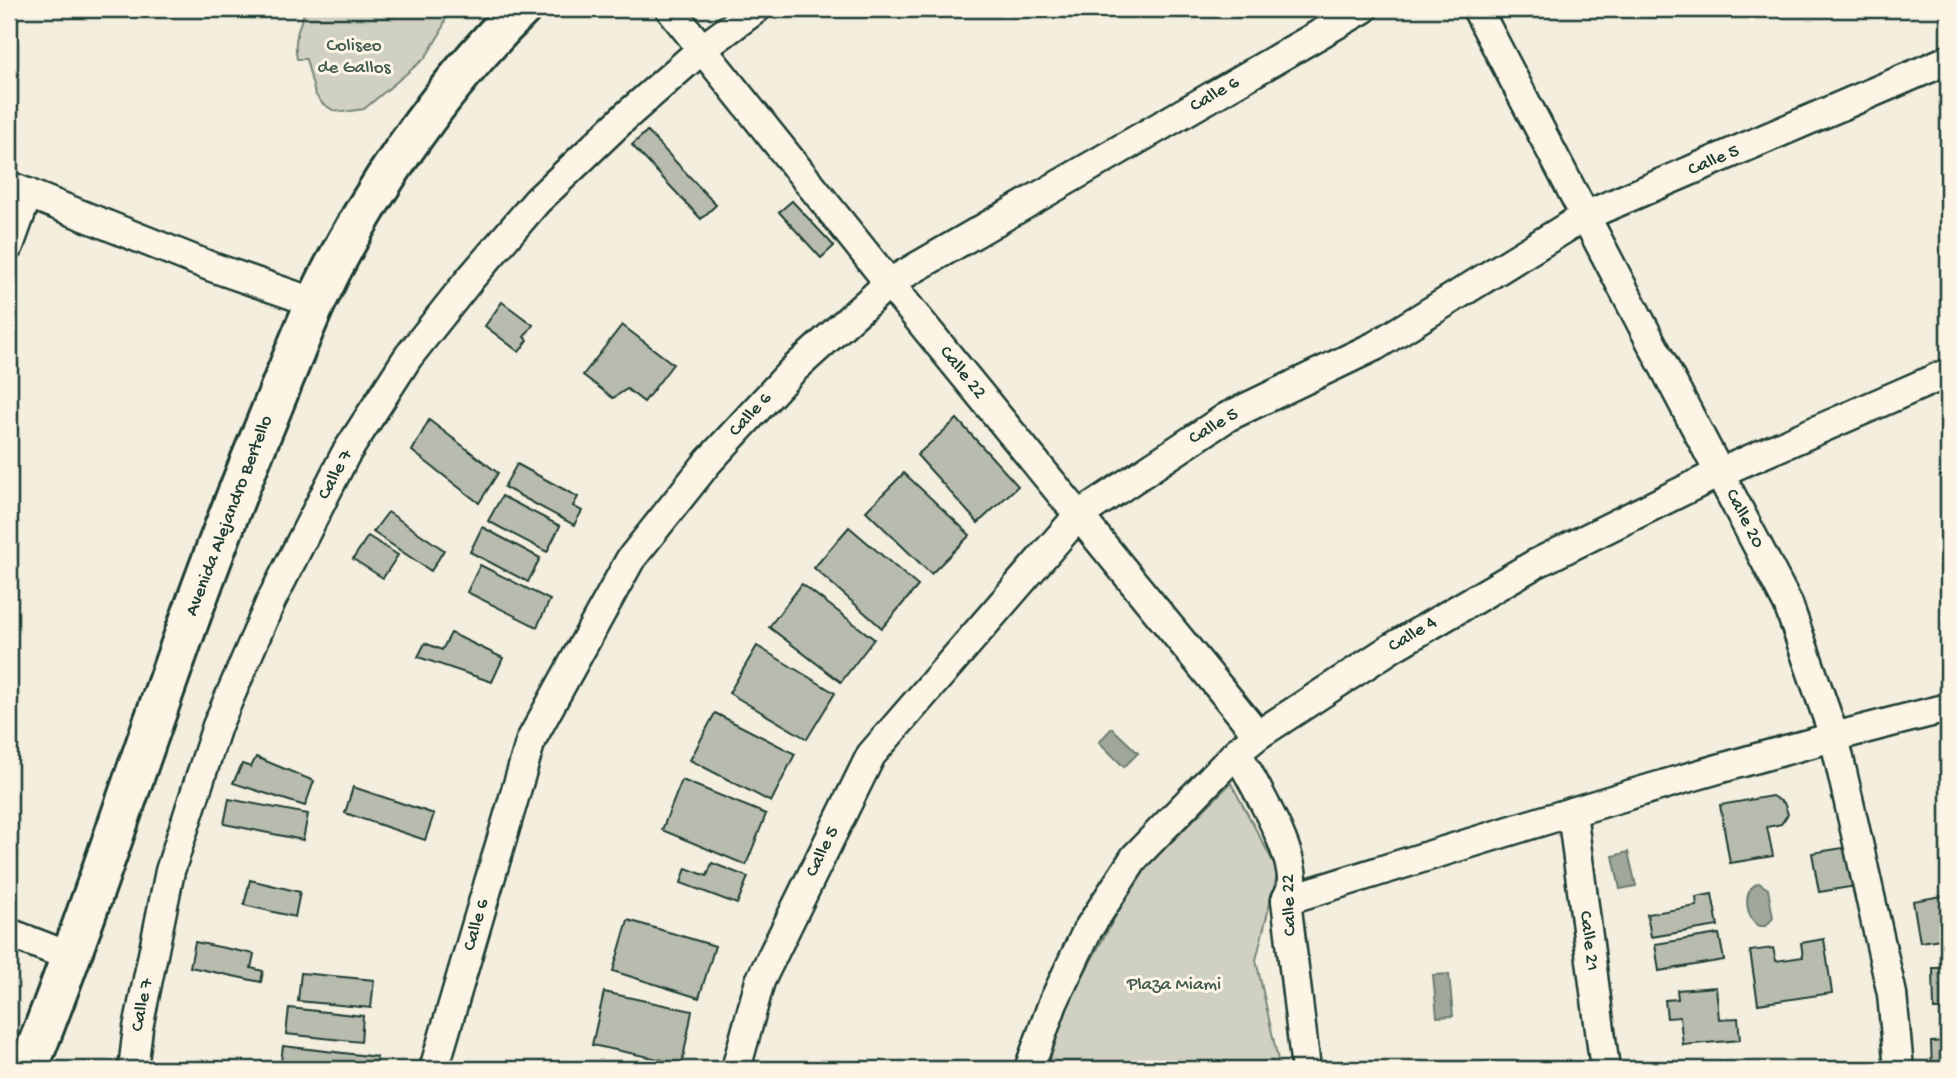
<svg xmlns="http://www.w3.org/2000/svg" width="1957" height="1078" font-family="'Gochi Hand',sans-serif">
<rect width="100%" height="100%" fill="#f3eede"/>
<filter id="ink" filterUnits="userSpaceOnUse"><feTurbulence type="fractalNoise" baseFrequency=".0143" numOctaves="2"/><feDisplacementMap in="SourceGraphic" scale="14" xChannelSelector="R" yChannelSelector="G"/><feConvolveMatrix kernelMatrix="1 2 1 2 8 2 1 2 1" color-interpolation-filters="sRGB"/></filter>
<g filter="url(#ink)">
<g fill="#d0d1c2" stroke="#78877b" stroke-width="2">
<path d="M306,9H449L441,32L425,58L364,109L343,112L333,110L323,104L315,94L306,59H297C293,41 299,25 306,9Z"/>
<polygon points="1231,783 1278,871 1256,960 1280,1069 1047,1069 1068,1003 1138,875"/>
</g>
<g fill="#a0a89b" stroke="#6c7d72" stroke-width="2">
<polygon points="1112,728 1138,753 1124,767 1099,742"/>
<polygon points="1628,852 1636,886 1620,889 1613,856"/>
<path d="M1759,883L1768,889L1773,918L1766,926H1760C1745,919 1741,889 1759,883Z"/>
<polygon points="1449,974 1453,1016 1437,1017 1433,975"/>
</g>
<g fill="#b8bcae" stroke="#1f3d34" stroke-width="2">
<polygon points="647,131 716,205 701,219 632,145"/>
<polygon points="792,201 834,246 821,258 779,212"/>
<polygon points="502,302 533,325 524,337 528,340 519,352 485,326"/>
<polygon points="622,325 673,364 644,402 627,389 613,398 583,375"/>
<polygon points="957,419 1018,486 978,523 917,455"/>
<polygon points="429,420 498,473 479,503 412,451"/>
<polygon points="517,464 578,497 573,506 582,511 574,525 504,487"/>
<polygon points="904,473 970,535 931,574 866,511"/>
<polygon points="502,496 560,526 547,552 488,521"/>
<polygon points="388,512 444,550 431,571 373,532"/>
<polygon points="482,527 540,558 528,582 470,552"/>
<polygon points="849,527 918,586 882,628 814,568"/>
<polygon points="368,536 398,555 383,578 353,559"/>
<polygon points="480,565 550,600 537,627 467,592"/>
<polygon points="802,584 874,639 841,682 769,627"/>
<polygon points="451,633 503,658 492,682 418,657 425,643 442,650"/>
<polygon points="757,646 835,693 807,739 729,693"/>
<polygon points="715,713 795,754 771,802 690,760"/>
<polygon points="256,757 314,781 305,806 233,783 242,764 251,767"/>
<polygon points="682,780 766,814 746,865 662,830"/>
<polygon points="353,787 434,814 425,840 345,813"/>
<polygon points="1772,796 1784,803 1788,814 1781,824 1767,827 1773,856 1730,863 1720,805"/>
<polygon points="229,799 308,814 303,840 224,824"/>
<polygon points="1849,847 1856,886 1819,892 1812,853"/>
<polygon points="712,863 748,877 737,904 681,883 686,868 707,876"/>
<polygon points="250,880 300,892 295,917 244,905"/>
<polygon points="1712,894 1718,926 1651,937 1647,914 1697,906 1696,897"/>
<polygon points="1948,895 1948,938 1920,942 1913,901"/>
<polygon points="628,920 715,946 699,998 613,971"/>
<polygon points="1719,934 1724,960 1659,971 1655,944"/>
<polygon points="1824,939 1832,993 1758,1004 1750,951 1773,948 1776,961 1803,957 1801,943"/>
<polygon points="195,942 254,954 251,968 263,971 261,982 190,967"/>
<polygon points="1933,968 1948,968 1948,1010 1934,1010"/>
<polygon points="301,973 374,980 371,1008 298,1001"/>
<polygon points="1716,987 1719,1019 1738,1018 1740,1040 1683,1045 1680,1017 1667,1018 1665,1000 1678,999 1677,990"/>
<polygon points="604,992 692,1011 682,1064 592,1045"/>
<polygon points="289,1008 363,1016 361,1042 286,1034"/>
<polygon points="1948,1041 1948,1069 1932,1069 1931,1042"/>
<polygon points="283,1046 377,1057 376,1069 280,1069"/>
</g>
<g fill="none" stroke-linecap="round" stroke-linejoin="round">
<defs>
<g id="street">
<polyline points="670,9 889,283 1258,735"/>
<polyline points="1477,9 1788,604 1834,736 1892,994 1899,1069"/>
<polyline points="9,186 212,267 316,303"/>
<polyline points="9,246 28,193"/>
<path d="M1237,752C1253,783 1295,851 1292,885C1291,890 1288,896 1286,900L1306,1069"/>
<polyline points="1572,812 1605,1069"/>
<path d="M1286,900C1506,832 1725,762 1948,708"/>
<polyline points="9,933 71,957"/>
<polyline points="133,1069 138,1028 170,871 217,726 271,601 345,455 408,357 470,279 537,201 626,116 702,49 756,9"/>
<polyline points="434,1069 531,740 630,560 708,462 792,371 889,283 1363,9"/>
<polyline points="736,1069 760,981 871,755 1078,516 1227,417 1375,346 1585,216 1948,60"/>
<polyline points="1029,1069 1053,1003 1087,931 1135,857 1237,752 1258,735 1393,647 1535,564 1721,472 1948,373"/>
</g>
<path id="secondary" d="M28,1069C111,860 174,643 261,435C279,392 296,347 315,304C363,201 440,88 521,9"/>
</defs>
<use href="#street" stroke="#1f3d34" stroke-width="33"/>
<use href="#secondary" stroke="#1f3d34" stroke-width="44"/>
<use href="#street" stroke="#fcf5e5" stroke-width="28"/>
<use href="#secondary" stroke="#fcf5e5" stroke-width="38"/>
</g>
</g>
<g text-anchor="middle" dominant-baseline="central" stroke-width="6" stroke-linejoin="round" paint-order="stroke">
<g font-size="19" fill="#425b50" stroke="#fcf5e5">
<text x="354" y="46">Coliseo<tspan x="354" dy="22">de Gallos</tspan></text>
<text x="1174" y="985">Plaza Miami</text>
</g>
<g font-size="19" fill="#1f3d34" stroke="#fcf5e5">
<text transform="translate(1215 95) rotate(-30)">Calle 6</text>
<text transform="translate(1714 161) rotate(-23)">Calle 5</text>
<text transform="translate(962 373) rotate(51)">Calle 22</text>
<text transform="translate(751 415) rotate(-47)">Calle 6</text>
<text transform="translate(1214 427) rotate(-31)">Calle 5</text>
<text transform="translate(336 475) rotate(-62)">Calle 7</text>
<text transform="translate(230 516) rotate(-69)">Avenida Alejandro Bertello</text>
<text transform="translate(1744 519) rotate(63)">Calle 20</text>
<text transform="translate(1413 635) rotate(-31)">Calle 4</text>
<text transform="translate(823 852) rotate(-64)">Calle 5</text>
<text transform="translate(1290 905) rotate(-92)">Calle 22</text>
<text transform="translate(477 925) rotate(-74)">Calle 6</text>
<text transform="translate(1588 941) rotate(83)">Calle 21</text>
<text transform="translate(143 1005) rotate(-79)">Calle 7</text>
</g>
</g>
<rect width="1957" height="1078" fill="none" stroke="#fcf5e5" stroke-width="35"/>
<rect x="18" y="18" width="1922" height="1043" fill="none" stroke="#1f3d34" stroke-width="2.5" filter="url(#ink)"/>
</svg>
